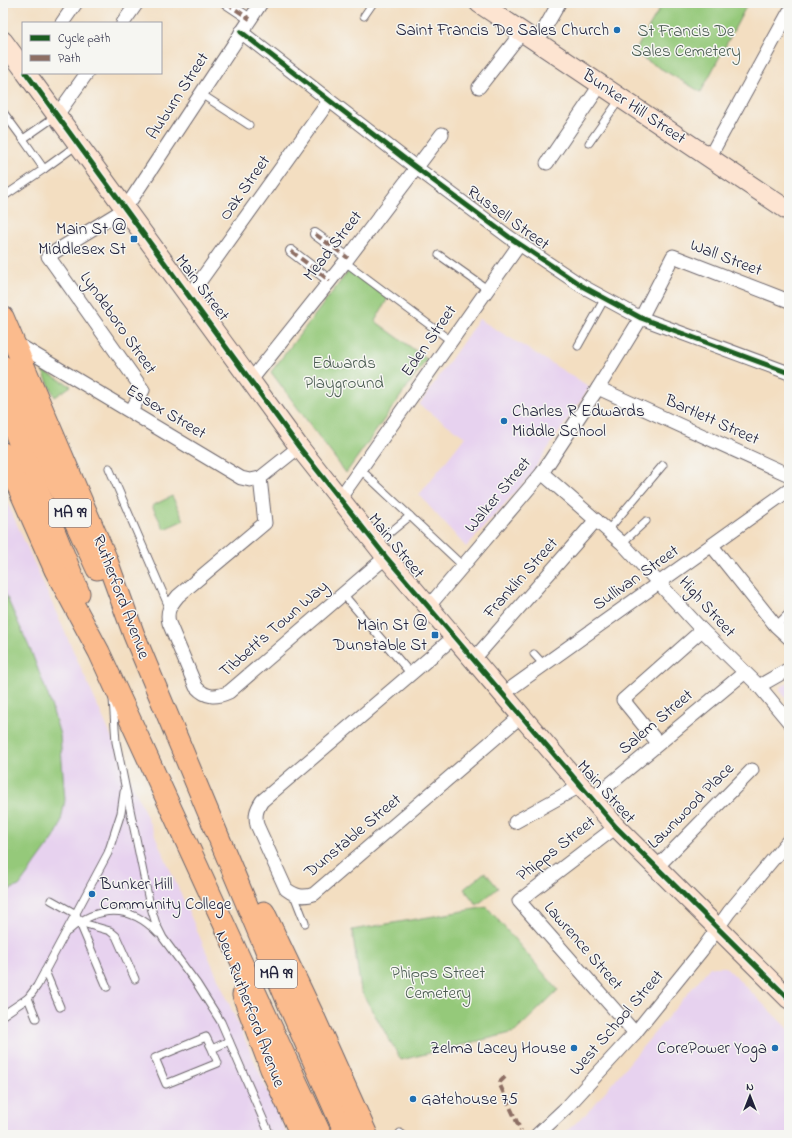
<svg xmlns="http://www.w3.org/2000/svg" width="792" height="1138" font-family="'Indie Flower',sans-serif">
<rect width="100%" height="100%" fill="#f6f6f2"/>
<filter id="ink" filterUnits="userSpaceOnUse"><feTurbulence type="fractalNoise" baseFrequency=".025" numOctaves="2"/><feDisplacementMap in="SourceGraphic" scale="8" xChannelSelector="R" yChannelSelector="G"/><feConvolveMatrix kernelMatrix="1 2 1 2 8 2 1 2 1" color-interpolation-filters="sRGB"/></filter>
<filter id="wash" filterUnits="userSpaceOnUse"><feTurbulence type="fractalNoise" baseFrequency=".012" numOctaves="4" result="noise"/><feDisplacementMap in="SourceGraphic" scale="16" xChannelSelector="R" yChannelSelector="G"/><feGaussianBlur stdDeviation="0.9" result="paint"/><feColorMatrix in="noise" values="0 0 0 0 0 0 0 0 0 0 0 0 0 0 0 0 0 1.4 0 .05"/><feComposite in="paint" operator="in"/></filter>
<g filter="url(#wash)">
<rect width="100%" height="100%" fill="#f3dec1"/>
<g fill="#e7d2ef">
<polygon points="479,319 590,387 528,478 466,547 419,495 465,437 419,405"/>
<polygon points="3,493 128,774 287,1135 3,1135"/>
<polygon points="789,682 789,703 780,690 781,687"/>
<polygon points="710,967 726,967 789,1030 789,1135 562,1135 587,1113"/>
</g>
<g fill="#95c97a" stroke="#5c765a">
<polygon points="663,3 748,3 701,92 634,53"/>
<polygon points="350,269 388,298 375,321 427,359 346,473 271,372"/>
<polygon points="42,370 71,386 55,397"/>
<polygon points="172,496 184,520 164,529 152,506"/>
<polygon points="3,589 31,651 49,698 60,735 65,800 60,826 54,838 19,886 3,892"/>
<polygon points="485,872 498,888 477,905 464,889"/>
<polygon points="487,907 558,990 515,1032 401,1060 361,991 352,930"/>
</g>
</g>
<g filter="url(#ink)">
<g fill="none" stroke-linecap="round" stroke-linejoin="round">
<defs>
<g id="service">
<polyline points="364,16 373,3"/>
<polyline points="201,94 249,125"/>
<polyline points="3,112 23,139 56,116"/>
<polyline points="23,139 44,169 77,145"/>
<polyline points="589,143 620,99"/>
<polyline points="3,197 44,169"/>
<polyline points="439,255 487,289"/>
<polyline points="345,262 451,341"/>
<polyline points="578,346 605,298"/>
<polyline points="109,468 169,607"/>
<polyline points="360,469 463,566"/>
<polyline points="608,530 663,465"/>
<polyline points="622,543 646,521"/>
<polyline points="376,544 410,516"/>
<polyline points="343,594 411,674"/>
<polyline points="776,626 789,613"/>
<polyline points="534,654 544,665"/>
<polyline points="113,699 116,742 149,901 156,924 163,938 197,984 221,1022 270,1135"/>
<polyline points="294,895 305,923"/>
<polyline points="51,900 76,914 107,987"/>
<polyline points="79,922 110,931 116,936 135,979"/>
<path d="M68,931C98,905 130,904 158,933"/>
<polyline points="45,971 60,1007"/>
<polyline points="3,1015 28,998"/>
<polyline points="36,1018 28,998 37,986 108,853 121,813 124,792"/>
<polyline points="212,1049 218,1063 166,1084 155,1058 206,1037 212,1049 229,1041"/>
<polyline points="400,1133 403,1135"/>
</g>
<g id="pedestrian">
<polyline points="226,3 250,19"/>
<polyline points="315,234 348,258"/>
<polyline points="291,251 330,281"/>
</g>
<g id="minor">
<polyline points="62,23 76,3"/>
<polyline points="123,23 137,3"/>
<polyline points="241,32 410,163 509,237 582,286 641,318 789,373"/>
<polyline points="537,42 559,3"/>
<polyline points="479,87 522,32"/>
<polyline points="57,115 87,73"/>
<polyline points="709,158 789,12"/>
<polyline points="547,163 601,84"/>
<polyline points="190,295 329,101"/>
<polyline points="14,342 241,478 250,480 260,478 299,447"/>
<polyline points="251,380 345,262 442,134"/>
<polyline points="598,388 789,475"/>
<polyline points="131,411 143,390 48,256 125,209 261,3"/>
<polyline points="542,473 622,543 702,630 759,686 789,722"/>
<path d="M260,478L265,523L178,596C170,606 166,611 169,623L196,687C206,698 216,698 229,692L386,557"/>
<polyline points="340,498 519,245"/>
<polyline points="712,546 776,626 789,638"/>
<polyline points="428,607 542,473 598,388 641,318 673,256 789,301"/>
<path d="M453,638L262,801C256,810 255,815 257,825L286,889C295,896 303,898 314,894L521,716"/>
<polyline points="473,660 596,520"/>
<polyline points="759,686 789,669"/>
<polyline points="503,694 789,490"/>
<polyline points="658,743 623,700 702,630"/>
<polyline points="592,799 744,673"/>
<polyline points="515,822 580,786"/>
<polyline points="616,827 519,901 635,1033"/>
<polyline points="657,867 752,770"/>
<polyline points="537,1135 568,1106 635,1033 702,950 729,912 789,840"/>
</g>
<g id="secondary">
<polyline points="479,3 789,211"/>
<polyline points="3,41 23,68"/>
<polyline points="26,73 299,447 386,557 616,827 789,999"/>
</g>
<g id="primary">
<polyline points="3,317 106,558 134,635 291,1010 346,1135"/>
<polyline points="3,366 97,569"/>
<polyline points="3,402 79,593"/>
<polyline points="3,453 55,570 99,652 321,1135"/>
<polyline points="264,912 314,1017 367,1135"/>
<polyline points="243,995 271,1069 301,1135"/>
</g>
</defs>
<use href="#service" stroke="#6b646a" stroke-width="9"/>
<use href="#pedestrian" stroke="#6b646a" stroke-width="12"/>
<use href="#minor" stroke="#6b646a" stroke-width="15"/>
<use href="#secondary" stroke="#6b646a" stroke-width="21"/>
<use href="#primary" stroke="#6b646a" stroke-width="23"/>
<use href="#service" stroke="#fff" stroke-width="7"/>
<use href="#pedestrian" stroke="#fff" stroke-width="10"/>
<use href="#minor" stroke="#fff" stroke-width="13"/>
<use href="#secondary" stroke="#fde4d1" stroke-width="19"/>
<use href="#primary" stroke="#fbbb8d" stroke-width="21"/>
<g stroke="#8d6e63" stroke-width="4" stroke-dasharray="8 4" stroke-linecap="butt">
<polyline points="226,3 250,19"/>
<polyline points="315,234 348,258"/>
<polyline points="291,251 330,281"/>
<polyline points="505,1077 499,1083 521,1131"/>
</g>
<defs>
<g id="cycleway">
<polyline points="241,32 410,163 509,237 582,286 641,318 789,373"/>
<polyline points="26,73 299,447 386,557 616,827 789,999"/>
</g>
</defs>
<use href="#cycleway" stroke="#f6f6f2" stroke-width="8"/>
<use href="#cycleway" stroke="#1b5e20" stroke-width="5"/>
</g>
</g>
<g fill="#1f6fb2" stroke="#f6f6f2" stroke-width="1.5">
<circle cx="617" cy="30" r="4"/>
<rect x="130" y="235" width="8" height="8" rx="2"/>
<circle cx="504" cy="421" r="4"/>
<rect x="431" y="631" width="8" height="8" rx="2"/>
<circle cx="92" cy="894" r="4"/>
<circle cx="574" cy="1048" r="4"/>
<circle cx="775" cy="1048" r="4"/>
<circle cx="413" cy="1099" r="4"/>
</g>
<g text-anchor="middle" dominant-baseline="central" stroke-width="3" stroke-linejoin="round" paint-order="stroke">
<g fill="#f6f6f2" stroke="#626272" stroke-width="1">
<rect x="49" y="499" width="42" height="28" rx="3"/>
<rect x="255" y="960" width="42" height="28" rx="3"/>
</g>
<g font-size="16" font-weight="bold" fill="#22223b">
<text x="70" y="513">MA 99</text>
<text x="276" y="974">MA 99</text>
</g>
<g font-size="17" fill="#22223b" stroke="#f6f6f2" text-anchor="end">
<text x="609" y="30">Saint Francis De Sales Church</text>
<text x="126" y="229">Main St @<tspan x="126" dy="20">Middlesex St</tspan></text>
<text x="512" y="411" text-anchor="start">Charles R Edwards<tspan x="512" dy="20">Middle School</tspan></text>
<text x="427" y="625">Main St @<tspan x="427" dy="20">Dunstable St</tspan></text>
<text x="100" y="884" text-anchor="start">Bunker Hill<tspan x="100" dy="20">Community College</tspan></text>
<text x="566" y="1048">Zelma Lacey House</text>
<text x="767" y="1048">CorePower Yoga</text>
<text x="421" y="1099" text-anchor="start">Gatehouse 75</text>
</g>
<g font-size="17" fill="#4a5c51" stroke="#f6f6f2">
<text x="686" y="31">St Francis De<tspan x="686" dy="20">Sales Cemetery</tspan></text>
<text x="344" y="363">Edwards<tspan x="344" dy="20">Playground</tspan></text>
<text x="438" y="973">Phipps Street<tspan x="438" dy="20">Cemetery</tspan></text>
</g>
<g font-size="17" fill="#22223b" stroke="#f6f6f2">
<text transform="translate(178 96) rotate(-57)">Auburn Street</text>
<text transform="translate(634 107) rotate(34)">Bunker Hill Street</text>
<text transform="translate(245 188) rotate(-55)">Oak Street</text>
<text transform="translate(508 218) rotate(36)">Russell Street</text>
<text transform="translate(333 246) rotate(-52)">Mead Street</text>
<text transform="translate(726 258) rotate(21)">Wall Street</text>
<text transform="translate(202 288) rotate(53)">Main Street</text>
<text transform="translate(118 323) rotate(55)">Lyndeboro Street</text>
<text transform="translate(429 341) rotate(-55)">Eden Street</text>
<text transform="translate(166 412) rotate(31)">Essex Street</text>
<text transform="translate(712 420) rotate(24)">Bartlett Street</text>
<text transform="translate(498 495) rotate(-50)">Walker Street</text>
<text transform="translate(396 546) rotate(51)">Main Street</text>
<text transform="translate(521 578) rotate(-48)">Franklin Street</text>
<text transform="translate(636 578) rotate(-35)">Sullivan Street</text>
<text transform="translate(121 597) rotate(69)">Rutherford Avenue</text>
<text transform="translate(707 607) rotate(48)">High Street</text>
<text transform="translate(274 629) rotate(-41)">Tibbett's Town Way</text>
<text transform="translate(656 722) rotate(-40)">Salem Street</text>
<text transform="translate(606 792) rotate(48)">Main Street</text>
<text transform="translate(691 806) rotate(-45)">Lawnwood Place</text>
<text transform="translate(353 836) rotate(-40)">Dunstable Street</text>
<text transform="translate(556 849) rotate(-38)">Phipps Street</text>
<text transform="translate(583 946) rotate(49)">Lawrence Street</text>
<text transform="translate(250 1009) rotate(69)">New Rutherford Avenue</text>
<text transform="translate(617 1023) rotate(-49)">West School Street</text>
</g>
</g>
<rect width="792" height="1138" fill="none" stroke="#f6f6f2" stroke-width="16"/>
<rect x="22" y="22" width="140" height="52" fill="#f6f6f2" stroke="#a1a1a9"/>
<rect x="30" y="35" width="20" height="6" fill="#1b5e20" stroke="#a1a1a9"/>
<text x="58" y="42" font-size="12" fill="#22223b">Cycle path</text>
<rect x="30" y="55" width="20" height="6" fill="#8d6e63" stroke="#a1a1a9"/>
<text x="58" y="62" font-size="12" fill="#22223b">Path</text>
<g transform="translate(750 1096)" stroke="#f6f6f2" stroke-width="3" paint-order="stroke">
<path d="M0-3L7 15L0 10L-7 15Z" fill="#22223b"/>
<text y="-6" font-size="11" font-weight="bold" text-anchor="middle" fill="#22223b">N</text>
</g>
</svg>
